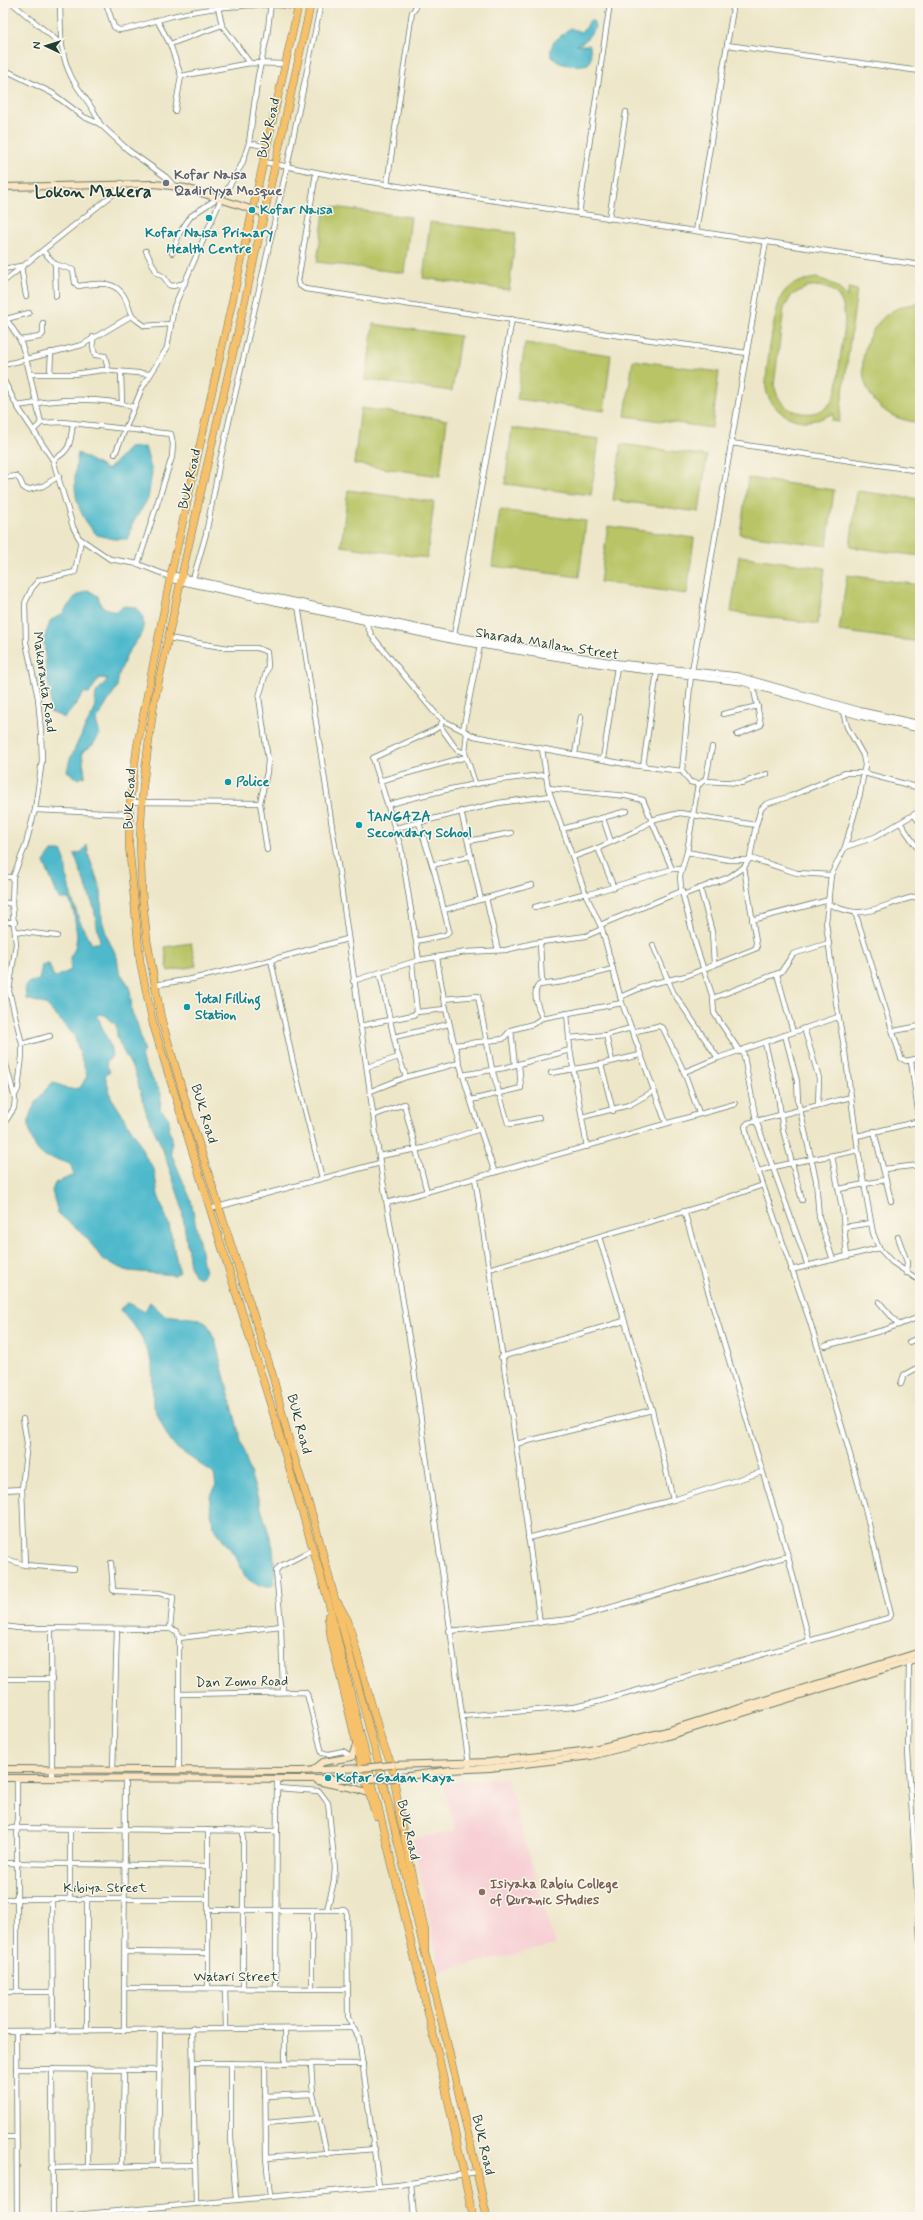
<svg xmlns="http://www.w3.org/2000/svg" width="923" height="2220" font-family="Mynerve,sans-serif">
<rect width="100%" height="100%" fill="#fbf7ec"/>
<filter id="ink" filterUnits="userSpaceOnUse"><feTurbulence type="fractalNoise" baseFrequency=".025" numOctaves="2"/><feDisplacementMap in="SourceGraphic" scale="8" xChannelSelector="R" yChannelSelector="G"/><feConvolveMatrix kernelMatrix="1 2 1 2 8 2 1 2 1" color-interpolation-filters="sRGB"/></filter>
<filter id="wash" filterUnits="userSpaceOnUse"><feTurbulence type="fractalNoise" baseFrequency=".012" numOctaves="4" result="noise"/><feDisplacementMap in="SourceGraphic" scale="16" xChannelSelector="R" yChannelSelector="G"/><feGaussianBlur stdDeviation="0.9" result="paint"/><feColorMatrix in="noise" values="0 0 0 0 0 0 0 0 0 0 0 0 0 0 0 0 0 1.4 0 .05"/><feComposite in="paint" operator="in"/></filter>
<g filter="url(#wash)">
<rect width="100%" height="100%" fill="#ede6c8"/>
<polygon fill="#f7cfd4" points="507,1778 555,1945 440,1971 413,1839 455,1830 443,1783"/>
<g fill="#b8c465" stroke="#6c804c" fill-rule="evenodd">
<polygon points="325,206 411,217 404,273 317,262"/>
<polygon points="430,222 516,233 509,290 423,278"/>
<path d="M816,278C830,281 838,286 847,297L849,288L857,290L839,422L832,421L833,413C813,425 791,424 775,407C771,402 766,394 766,388C765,372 775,306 782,295C790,283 803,280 816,278ZM809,286C857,284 844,329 840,359C838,372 839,390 832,401C821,417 796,417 783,404C778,398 776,392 774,385L784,308L792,295Z"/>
<path d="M920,304V423H918C905,420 894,418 884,410C842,378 867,302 920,304Z"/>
<polygon points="373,324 460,336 452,391 366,380"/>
<polygon points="525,343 611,355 604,411 517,399"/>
<polygon points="633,360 719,372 712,428 625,416"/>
<polygon points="361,408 447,420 440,476 354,464"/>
<polygon points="512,428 599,439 591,495 505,484"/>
<polygon points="621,444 707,456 699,512 613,500"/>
<polygon points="748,478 834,490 827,546 740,534"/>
<polygon points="348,490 434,502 427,558 341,546"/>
<polygon points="857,491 920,499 920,556 850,547"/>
<polygon points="500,510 586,521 579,577 492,566"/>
<polygon points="608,526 694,538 687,594 600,582"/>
<polygon points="739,556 825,568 818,624 731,612"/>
<polygon points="847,575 920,585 920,642 839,631"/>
<polygon points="191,943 196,966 168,971 165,947"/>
</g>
<g fill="#4fb9cc" stroke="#377b80">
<path d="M590,20L594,22L595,28L585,41L576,45H590L591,58L588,64C574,68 540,65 554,42C555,40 559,38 561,36C564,33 567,29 571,29C574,29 578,31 581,32L586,28Z"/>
<path d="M145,447L152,472L148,499L132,524L129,539H114L97,535C73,510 72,485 78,453L108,470L129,448Z"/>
<polygon points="88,590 98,596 101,606 115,612 124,606 135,607 143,617 143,632 127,654 119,674 117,687 96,721 100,734 93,745 82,752 85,776 78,779 67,771 70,759 86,725 94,712 96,693 108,679 99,678 89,694 85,692 65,718 50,712 51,695 46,674 44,638 51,620 61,615 75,597"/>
<path d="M87,845L89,857L101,890L102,920L107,937L117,957L119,971L130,987L132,1013L137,1023L144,1050L141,1056L144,1065L161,1093L160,1110C168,1116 171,1118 168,1129L172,1137L171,1153L191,1200L205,1273L200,1278L194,1275L190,1266L181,1203L162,1147L147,1115L135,1073L122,1049L117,1037L116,1025L105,1015L98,1014C100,1029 111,1041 112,1056L106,1063L110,1072L105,1075L111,1097L137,1138L145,1156L154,1169L158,1195L169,1225L179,1272L175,1275L128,1271L103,1260L87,1238L58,1213L52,1191L55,1183L74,1175L71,1165C61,1159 54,1160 45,1156C32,1150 25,1124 31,1112C36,1101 45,1090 53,1082L69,1089L80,1088L87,1076L74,1035L45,1004L26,999L25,987L30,982L39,980L42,965L49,964L54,978L71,970L70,957L75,949L77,936L74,912L69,899H59L44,862L52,851H61C67,860 65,868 67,878C72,901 79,924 92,944L100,942L94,908L74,854L82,852Z"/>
<path d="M150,1302L164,1315L200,1319L208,1325L215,1340L245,1456L273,1547L275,1575L274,1583L271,1586H259L246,1578L236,1557L213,1526L210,1504V1497L216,1486L214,1474L175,1447L167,1436L153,1404L152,1362L140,1334L121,1311L122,1307L128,1303C135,1305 138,1310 145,1311Z"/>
</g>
</g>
<g filter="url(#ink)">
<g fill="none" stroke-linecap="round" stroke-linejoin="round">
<defs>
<g id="minor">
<polyline points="12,3 61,44"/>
<path d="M60,3C61,29 59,52 71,76C79,93 94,106 100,124"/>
<path d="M106,3L114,27L119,30C132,29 145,24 158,20C193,9 263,0 298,8"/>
<polyline points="217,3 222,25 250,63"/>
<polyline points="157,20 170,44 181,76 175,111"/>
<polyline points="170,44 222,25"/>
<polyline points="727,45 920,71"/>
<polyline points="3,69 52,93 84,117 100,124 128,150 166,177 174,186"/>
<polyline points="181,76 250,63 286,64"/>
<polyline points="249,143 268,147"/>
<polyline points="264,162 351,179 920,265"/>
<polyline points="316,173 298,281 299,285 305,289 607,334 747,353"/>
<polyline points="387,185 412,12 415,9 415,3"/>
<polyline points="579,214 610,3"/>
<polyline points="609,219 626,112"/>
<polyline points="696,231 734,3"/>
<path d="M43,251L55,264L73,270L75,283L78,286C97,283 117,279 126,300C128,304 130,314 133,317C136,320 141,323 145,326L171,324"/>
<polyline points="146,251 157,273 164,277 169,285 173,286 185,283"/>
<polyline points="172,253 180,232 191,216 225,193 242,164 249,143 258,76 267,37 271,3"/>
<polyline points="55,264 56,296"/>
<polyline points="3,269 21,266 26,296"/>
<polyline points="3,282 116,192 121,183"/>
<polyline points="3,314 20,340 26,358"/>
<polyline points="6,319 29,313"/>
<polyline points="93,337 93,346 95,355 105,356 108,370"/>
<polyline points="20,340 40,337 43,334 43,323"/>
<polyline points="26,358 41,423"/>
<polyline points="3,365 82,345 131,316"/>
<polyline points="121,372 122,403"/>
<polyline points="50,373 51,352"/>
<polyline points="30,374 74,374 103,370 150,374"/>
<polyline points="3,379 17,406 53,460 73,527 79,538 110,559 138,564 166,575 170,579"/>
<path d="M17,406C54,400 98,395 133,407"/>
<polyline points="34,430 41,423 63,422 171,434 173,444 172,457 138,564"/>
<polyline points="731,443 920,471"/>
<polyline points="115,454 142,388 167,348 174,307 221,199"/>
<path d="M53,460C72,450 70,442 73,423"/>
<polyline points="3,478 16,476 20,480 23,487 27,490 43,486 59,476"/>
<polyline points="193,579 206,534 220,461 287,167 321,3"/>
<polyline points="298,605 339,872 380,1163 413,1362 469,1765"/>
<polyline points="364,619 372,636 435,713 446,722 474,736 631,765 682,771"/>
<polyline points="454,635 512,319"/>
<polyline points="168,638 228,648 257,648 267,652 268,666 259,697 268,760 267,772 260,803 267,850"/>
<polyline points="692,671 766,241"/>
<polyline points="691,675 682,771 690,782 700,784 706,778 712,747"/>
<polyline points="843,712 847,727 863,755 865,765 860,794 845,847 831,875 826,922 836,1002 845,1052 858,1150 873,1233 879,1248 892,1262 920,1281"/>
<polyline points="723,714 758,706"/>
<polyline points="440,726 457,750 465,753"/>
<polyline points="463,730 480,645"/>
<polyline points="467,732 465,753 475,783"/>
<polyline points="737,735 761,725 753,685"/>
<polyline points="542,749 548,788 586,895 602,929 622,1003 666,1123"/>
<polyline points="575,754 581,717"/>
<polyline points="603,759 617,667"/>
<polyline points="643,766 657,672"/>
<polyline points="379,781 466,757"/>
<polyline points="705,781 742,783 767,774"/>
<polyline points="698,784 687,852 680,876 681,888 696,946 713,998 714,1013 740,1052"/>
<polyline points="548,788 626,796 643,800 672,869"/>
<polyline points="130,802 260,803"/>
<path d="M387,805C439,790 491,779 545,775"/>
<polyline points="35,810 130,814"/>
<polyline points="461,811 481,900"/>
<polyline points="914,815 920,823"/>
<polyline points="603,818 611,842"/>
<polyline points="901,824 920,852"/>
<polyline points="396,828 498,803 550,796"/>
<polyline points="562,829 627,811"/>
<polyline points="468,841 511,833"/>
<polyline points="845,847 875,837 920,811"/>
<polyline points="598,848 614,888"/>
<polyline points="687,852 729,860 748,860"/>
<polyline points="573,857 598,848 636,831 655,819 680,813 756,825"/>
<polyline points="750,858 797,873 831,875"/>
<polyline points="432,865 470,856"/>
<polyline points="3,877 13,877"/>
<polyline points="700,888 712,932 714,963"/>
<polyline points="586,895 672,869 681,869"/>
<polyline points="683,895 729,877 744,867 750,858 756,825 761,809 766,804 791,796 845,773 864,773 920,788"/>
<polyline points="486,898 498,950"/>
<polyline points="3,902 12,904"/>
<path d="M828,904C837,907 846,912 856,912C872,914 900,898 920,896"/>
<polyline points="535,907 586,893"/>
<polyline points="444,910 532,885"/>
<polyline points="855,912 901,1058 906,1061 920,1058"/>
<polyline points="752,920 829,900"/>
<polyline points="3,922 15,922"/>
<polyline points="600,925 682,891"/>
<polyline points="15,931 57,936"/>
<polyline points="416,941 446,935 449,931 435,874 419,823"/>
<polyline points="540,942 542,983"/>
<polyline points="653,945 673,992 718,1058"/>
<path d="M437,957C447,1032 470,1102 495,1173"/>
<polyline points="271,960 293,1062 322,1178"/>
<polyline points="419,960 401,848 373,758 434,730 440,726 443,720"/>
<polyline points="412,963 417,1012"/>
<polyline points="380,974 397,1052 406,1077"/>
<polyline points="777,974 793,1032"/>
<polyline points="353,981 419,960 466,952 506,950 534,943 586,936 602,929"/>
<polyline points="154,985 192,979 271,960 347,939"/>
<polyline points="620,997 650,984 686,976 757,948 744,867"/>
<polyline points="713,998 781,972 793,954 829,943"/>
<polyline points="443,999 478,996 492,1069 508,1123 511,1124 539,1118"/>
<polyline points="567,1013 570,1050 587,1147"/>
<path d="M542,1018C539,1009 531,992 539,985L563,982L613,969"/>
<polyline points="360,1026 413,1015 417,1012 445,1009"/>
<polyline points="804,1028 819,1078 818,1104"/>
<polyline points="511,1030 515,1065"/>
<polyline points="894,1031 920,1026"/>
<polyline points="632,1032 658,1026 663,1028 684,1072 699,1113"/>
<polyline points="606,1035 612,1061"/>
<polyline points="785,1035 797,1081 798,1101 816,1180 819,1217 833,1260"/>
<polyline points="394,1037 449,1024"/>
<polyline points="569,1038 606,1035 631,1028"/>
<polyline points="765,1043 778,1095 783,1130 802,1200"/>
<polyline points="22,1044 50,1036"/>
<polyline points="455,1045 503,1039 511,1030 533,1024 542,1018 622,1003"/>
<polyline points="743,1051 756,1120 808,1266"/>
<polyline points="3,1053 15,1099 14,1108 3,1125"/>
<polyline points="911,1061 920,1125"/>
<polyline points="601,1064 613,1111"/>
<polyline points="367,1067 399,1057"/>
<polyline points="684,1072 718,1058 838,1017"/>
<polyline points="551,1073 597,1065 640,1055"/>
<polyline points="462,1075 504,1068 570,1050"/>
<polyline points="371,1091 406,1077 459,1063"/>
<polyline points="15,1095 18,1089 22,1056 22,1044 9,991 16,944 12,904 13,877 25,847 35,810 42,760 41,732 38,698 26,642 25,603 32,588 39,580 75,572 81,540"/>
<polyline points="471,1100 521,1088 519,1064"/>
<polyline points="375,1115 404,1104 427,1192"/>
<polyline points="582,1117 629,1105 654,1091"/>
<polyline points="874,1131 891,1201"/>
<polyline points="857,1136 920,1121"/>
<polyline points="379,1156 424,1148 480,1129"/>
<polyline points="832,1156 842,1208 847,1256"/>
<polyline points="884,1169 920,1165"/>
<path d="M759,1171C792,1161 825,1158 858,1150"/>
<polyline points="475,1178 516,1444 540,1623"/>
<polyline points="839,1189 885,1180"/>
<polyline points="387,1203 735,1104"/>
<polyline points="210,1209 380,1163"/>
<polyline points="684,1211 788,1556 809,1640"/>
<polyline points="844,1227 871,1223"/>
<polyline points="599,1237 652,1410 673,1500"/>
<polyline points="898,1237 907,1262 906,1273"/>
<polyline points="489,1269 706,1205 763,1185"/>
<polyline points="791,1270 879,1248"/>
<polyline points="879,1302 899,1325"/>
<polyline points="909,1342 920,1337"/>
<polyline points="825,1346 884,1330 920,1317"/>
<polyline points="501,1357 624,1321"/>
<polyline points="901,1384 904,1375 915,1369 920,1369"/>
<polyline points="23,1419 27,1443 22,1489 25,1565"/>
<polyline points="516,1444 652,1410"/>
<polyline points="3,1490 22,1489"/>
<polyline points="528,1538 673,1500 762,1472"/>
<polyline points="3,1558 25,1565 74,1569"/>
<polyline points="111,1563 113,1590 115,1591 159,1593 173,1597 170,1629"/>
<polyline points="3,1626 18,1628 170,1629 177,1631 179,1638 179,1770"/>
<polyline points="51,1629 52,1778"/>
<polyline points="449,1631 571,1619 788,1556"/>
<polyline points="179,1638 281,1626"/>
<polyline points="909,1660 908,1751 920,1940"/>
<polyline points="3,1679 52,1679"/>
<polyline points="283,1692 281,1626 276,1571 279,1567 312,1550"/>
<polyline points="179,1694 305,1692 307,1694 322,1753 329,1754 343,1751 352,1757"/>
<polyline points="462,1716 574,1707 601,1701 888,1618 891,1615 864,1504 843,1430 810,1322 749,1144 745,1126 748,1123 851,1097"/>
<polyline points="113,1769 117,1629"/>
<polyline points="277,1788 319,1791 328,1803 335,1868 334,1881 327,1910"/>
<polyline points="3,1828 277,1831"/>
<polyline points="208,1830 208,1988"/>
<polyline points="243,1830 243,1988"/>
<polyline points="914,1840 920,1840"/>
<polyline points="3,1863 208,1866"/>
<polyline points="87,1898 87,2031"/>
<polyline points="3,1899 208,1899"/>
<polyline points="52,1899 53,2031"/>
<polyline points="70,1899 70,1829"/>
<polyline points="208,1910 345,1910 347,1912 348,2018 359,2038 379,2186"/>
<polyline points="312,1910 312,1988"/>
<polyline points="125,1952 208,1953"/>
<polyline points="125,1988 347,1989"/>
<polyline points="225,1988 226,2028"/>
<polyline points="276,1988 277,1779"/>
<polyline points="3,1992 52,1992"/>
<polyline points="17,1992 17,1778"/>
<polyline points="192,2028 196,2202"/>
<polyline points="3,2031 352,2028"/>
<polyline points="16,2031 17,2217"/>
<polyline points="124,2031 125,1778"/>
<polyline points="193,2063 363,2064"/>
<polyline points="231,2063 231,2138 236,2199"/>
<polyline points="265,2064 266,2158 270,2196"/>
<polyline points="285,2064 285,2029"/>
<polyline points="311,2065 313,2094 327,2154"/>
<polyline points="16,2069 160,2070"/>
<polyline points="52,2069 53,2217"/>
<polyline points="265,2096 313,2094"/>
<polyline points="266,2123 320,2118"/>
<polyline points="3,2137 16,2137"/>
<polyline points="266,2158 375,2149"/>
<polyline points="158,2166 160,2029"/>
<polyline points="88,2167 89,2069"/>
<polyline points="122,2167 124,2070"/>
<polyline points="51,2168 194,2165"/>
<polyline points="411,2183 414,2217"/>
<polyline points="53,2217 399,2185 476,2172"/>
</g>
<g id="tertiary">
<polyline points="172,575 457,636 618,663 738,676 861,711 920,724"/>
<polyline points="170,579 456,641 617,667 742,682 860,716 920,729"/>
</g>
<g id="secondary">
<polyline points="3,187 155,184 186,188 263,213"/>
<polyline points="392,1765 489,1762 590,1750 663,1732 920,1652"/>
<polyline points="3,1769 301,1771 362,1768"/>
<polyline points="313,1770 323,1762 352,1757 356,1745"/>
<polyline points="3,1778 365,1779"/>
<polyline points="395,1778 450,1770 490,1768 591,1756 665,1737 920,1658"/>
<path d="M318,1781C335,1787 353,1785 370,1794"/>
</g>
<g id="primary">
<polyline points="299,3 170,579 137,747 130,802 129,845 140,961 153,1024 274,1416 329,1604 439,2058 473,2217"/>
<polyline points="311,3 239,327 185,561 154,703 143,785 140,839 142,893 147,940 161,1018 189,1113 272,1373 290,1444 315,1524 379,1765 448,2047 487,2217"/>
<polyline points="338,1603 348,1621 382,1742 392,1765 400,1817 425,1931 425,1949"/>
<polyline points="328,1616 331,1638 365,1779 376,1816"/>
</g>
</defs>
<use href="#minor" stroke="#677868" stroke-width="6"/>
<use href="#tertiary" stroke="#677868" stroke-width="7"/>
<use href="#secondary" stroke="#677868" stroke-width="8"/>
<use href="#primary" stroke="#677868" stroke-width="8"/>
<use href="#minor" stroke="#fff" stroke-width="4.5"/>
<use href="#tertiary" stroke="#fff" stroke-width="5.5"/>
<use href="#secondary" stroke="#fbe6c4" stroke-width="6"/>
<use href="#primary" stroke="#f6c16b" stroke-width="7"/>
<defs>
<g id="secondary-bridge">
<polyline points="362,1768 392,1765"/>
<polyline points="365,1779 395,1778"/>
</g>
</defs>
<use href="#secondary-bridge" stroke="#677868" stroke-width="8" stroke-linecap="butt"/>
<use href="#secondary-bridge" stroke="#fbe6c4" stroke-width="6"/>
</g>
</g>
<circle fill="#6b7280" stroke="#fbf7ec" stroke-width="1.5" cx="166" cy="183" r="4"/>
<g fill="#0f9aa8" stroke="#fbf7ec" stroke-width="1.5">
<circle cx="252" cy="210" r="4"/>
<circle cx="209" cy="218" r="4"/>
<circle cx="228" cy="782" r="4"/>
<circle cx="359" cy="825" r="4"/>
<circle cx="187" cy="1007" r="4"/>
<circle cx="328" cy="1778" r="4"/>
</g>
<circle fill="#8d6e63" stroke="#fbf7ec" stroke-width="1.5" cx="482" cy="1892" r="4"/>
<g text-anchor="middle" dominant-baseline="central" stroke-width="3" stroke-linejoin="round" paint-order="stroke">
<g font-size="14" fill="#1f3d34" stroke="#fbf7ec">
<text transform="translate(269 128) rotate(-77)">BUK Road</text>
<text transform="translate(190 479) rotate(-77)">BUK Road</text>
<text transform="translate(547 644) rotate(9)">Sharada Mallam Street</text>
<text transform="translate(44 682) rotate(82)">Makaranta Road</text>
<text transform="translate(130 799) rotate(-87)">BUK Road</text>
<text transform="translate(204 1114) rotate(73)">BUK Road</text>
<text transform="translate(299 1424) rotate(75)">BUK Road</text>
<text transform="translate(242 1682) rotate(-1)">Dan Zomo Road</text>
<text transform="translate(408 1830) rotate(77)">BUK Road</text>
<text x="105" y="1888">Kibiya Street</text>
<text x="236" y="1977">Watari Street</text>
<text transform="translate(483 2145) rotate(77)">BUK Road</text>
</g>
<g font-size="14" font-weight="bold" fill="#5b616d" stroke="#fbf7ec" text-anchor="start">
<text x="174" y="175">Kofar Naisa<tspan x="174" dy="16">Qadiriyya Mosque</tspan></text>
</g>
<g font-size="14" font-weight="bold" fill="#0d838f" stroke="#fbf7ec" text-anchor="start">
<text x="260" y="210">Kofar Naisa</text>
<text x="209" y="233" text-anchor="middle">Kofar Naisa Primary<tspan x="209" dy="16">Health Centre</tspan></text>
<text x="236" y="782">Police</text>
<text x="367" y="817">TANGAZA<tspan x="367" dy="16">Secondary School</tspan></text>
<text x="195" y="999">Total Filling<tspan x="195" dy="16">Station</tspan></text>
<text x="336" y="1778">Kofar Gadan Kaya</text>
</g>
<g font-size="14" font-weight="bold" fill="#785e54" stroke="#fbf7ec" text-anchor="start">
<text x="490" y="1884">Isiyaka Rabiu College<tspan x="490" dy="16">of Quranic Studies</tspan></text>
</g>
<g font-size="18" font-weight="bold" fill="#1f3d34" stroke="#fbf7ec">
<text x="93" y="192">Lokon Makera</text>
</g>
</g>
<rect width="923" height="2220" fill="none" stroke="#fbf7ec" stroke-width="16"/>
<g transform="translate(46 46) rotate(274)" stroke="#fbf7ec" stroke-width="3" paint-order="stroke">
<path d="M0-3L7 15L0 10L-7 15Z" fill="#1f3d34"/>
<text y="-6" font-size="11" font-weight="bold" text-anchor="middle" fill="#1f3d34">N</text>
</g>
</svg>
